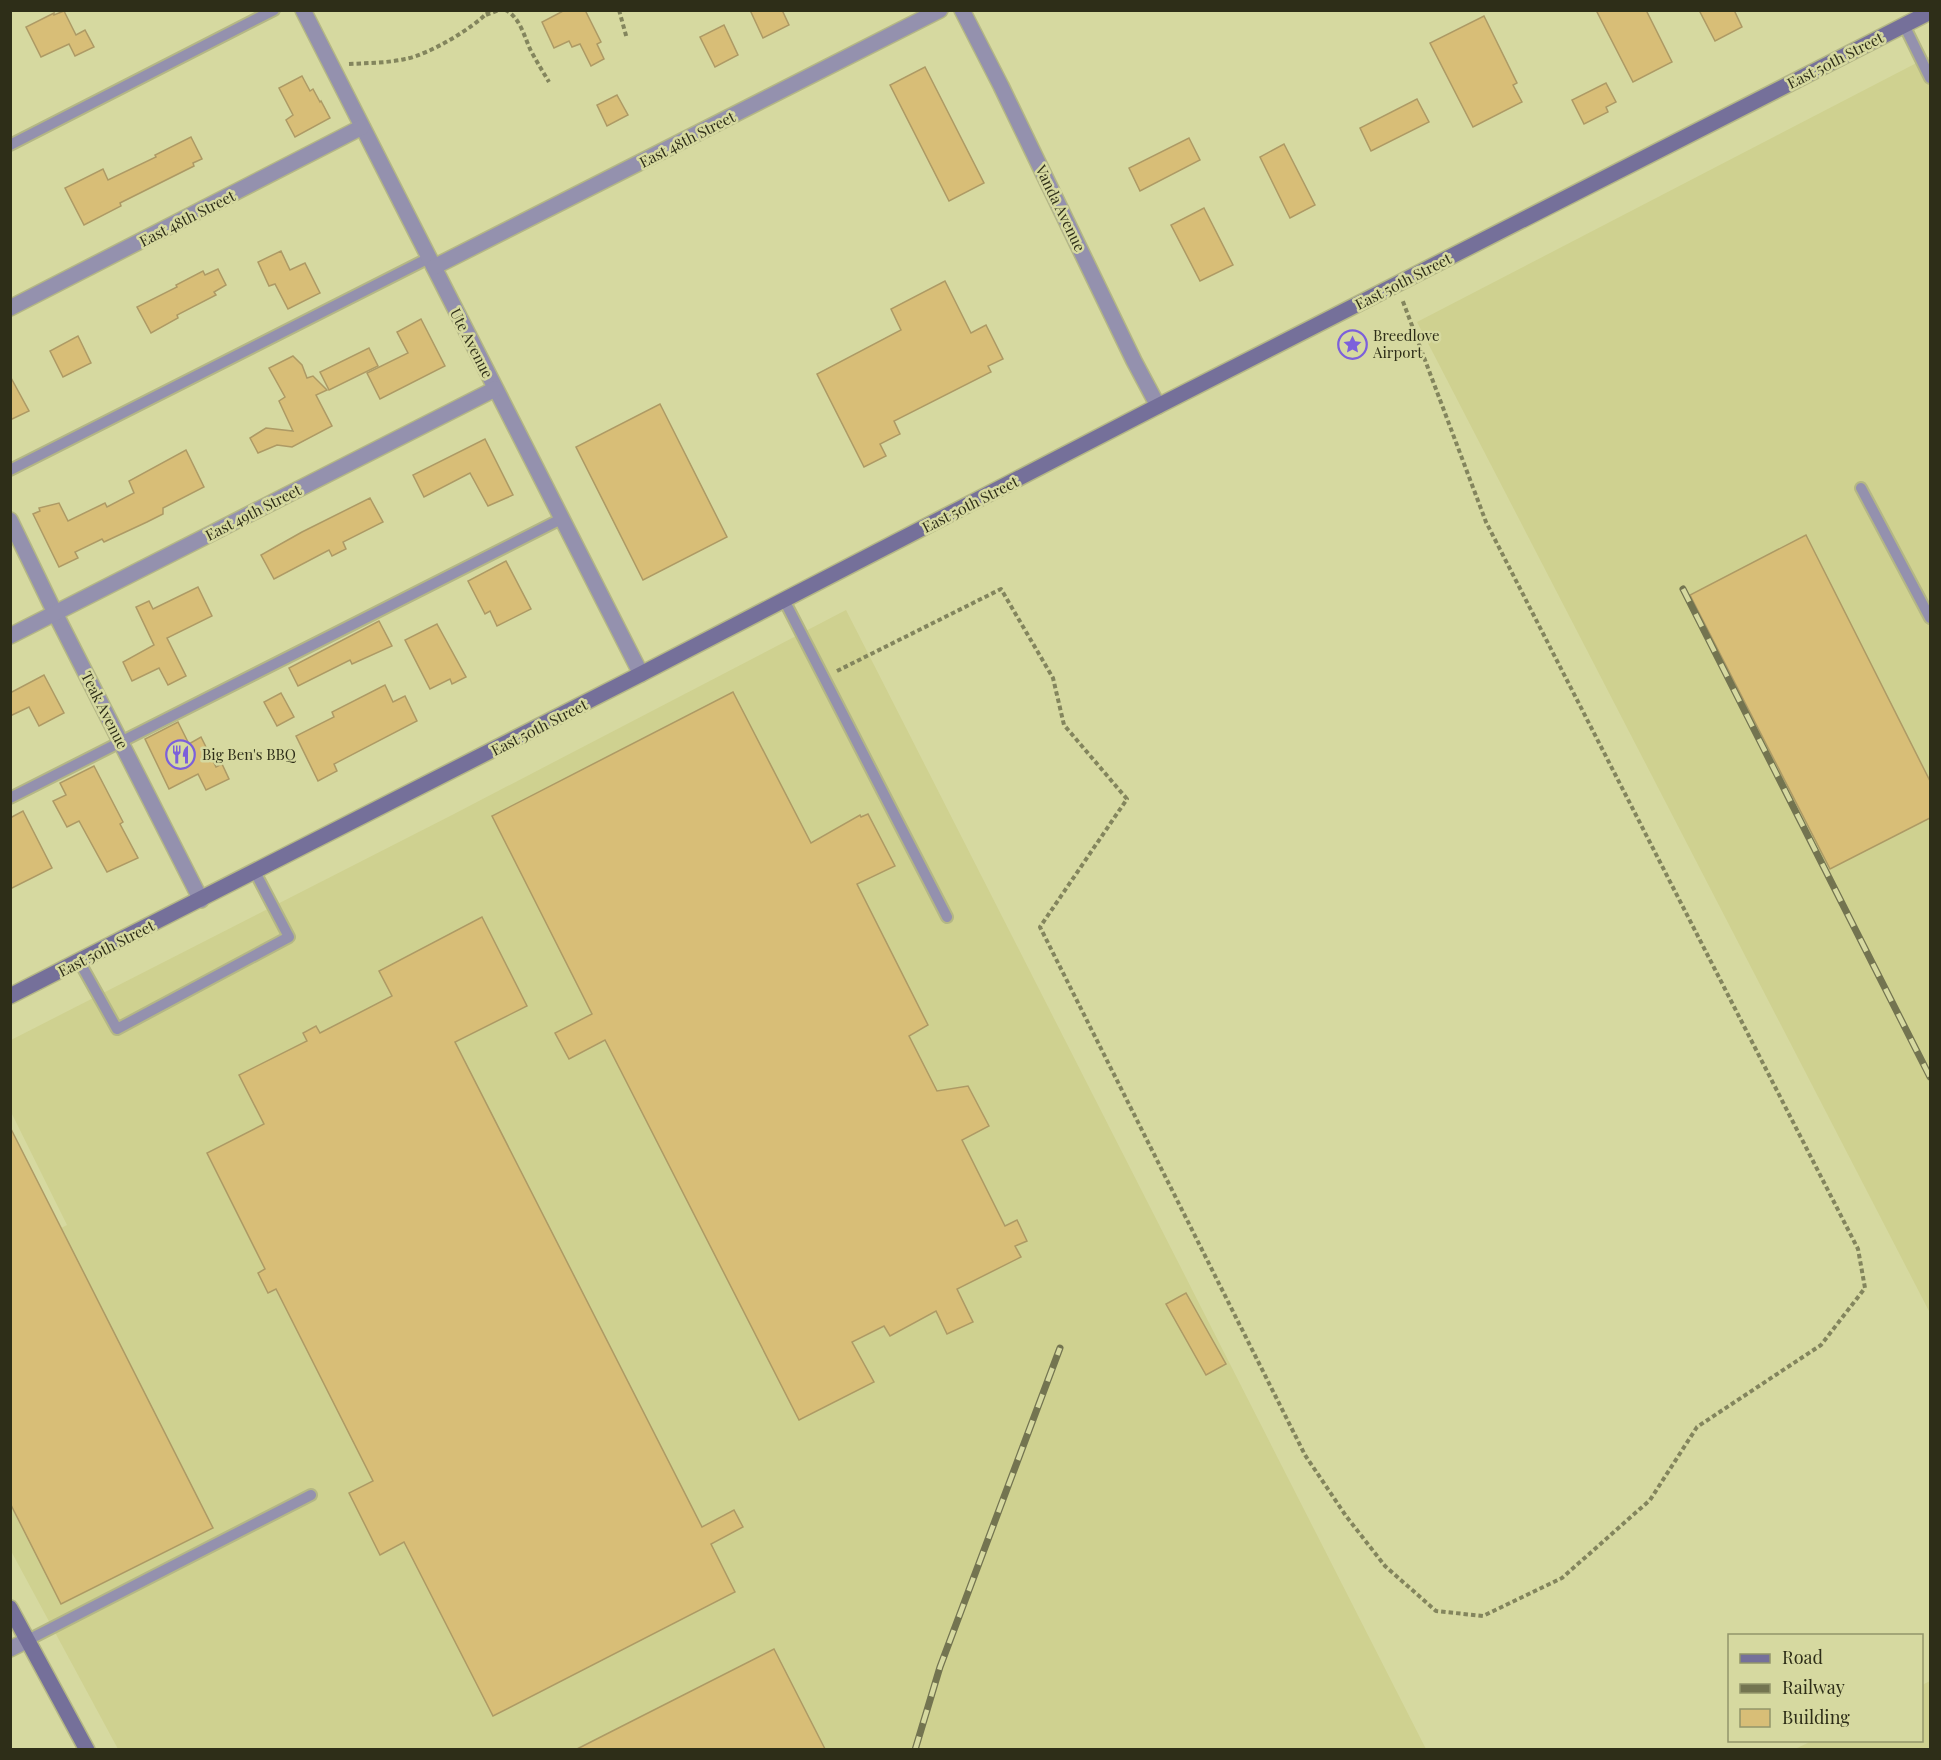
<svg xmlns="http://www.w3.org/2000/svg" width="1941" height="1760" font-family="'Playfair Display',serif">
<rect width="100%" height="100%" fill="#d6d9a0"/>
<g fill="#cfd190">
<polygon points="1930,56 1930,1313 1417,322"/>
<polygon points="846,610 1426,1749 118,1749 11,1551 11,1253 67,1225 11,1112 11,1040 454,814"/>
<polygon points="1930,1681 1930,1749 1795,1749 1812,1741 1922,1740 1922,1685"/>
</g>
<g fill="#d8be77" stroke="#ad9a65" stroke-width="1.5">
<polygon points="565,10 585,10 601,42 597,44 604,59 591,66 580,44 572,47 569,41 554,48 542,22"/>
<polygon points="750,10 782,10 789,25 763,38"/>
<polygon points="1596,10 1646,10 1672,62 1633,82"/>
<polygon points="1699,10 1734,10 1742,27 1715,41"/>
<polygon points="64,11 76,35 85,30 94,47 75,56 69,44 41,57 26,27 54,13 54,15"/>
<polygon points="1484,16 1517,83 1513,85 1522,102 1473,127 1430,43"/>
<polygon points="724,25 738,55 715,67 700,37"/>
<polygon points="925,67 984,183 949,201 890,85"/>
<polygon points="302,76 310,91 313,89 320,102 321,101 330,118 295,137 286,120 293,115 279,88"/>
<polygon points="1606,83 1616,102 1606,107 1608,112 1584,124 1572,100"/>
<polygon points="617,95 628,115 607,126 597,105"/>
<polygon points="1417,99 1429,122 1371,151 1360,128"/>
<polygon points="191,137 202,159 193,163 194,166 120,203 121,206 84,225 65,188 103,169 108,180 156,157 155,155"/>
<polygon points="1189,138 1200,160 1140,191 1129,168"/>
<polygon points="1284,144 1315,205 1290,218 1260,157"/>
<polygon points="1204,208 1233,265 1200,281 1171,225"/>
<polygon points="281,251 290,270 305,263 320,293 288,309 275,284 269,286 258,262"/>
<polygon points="218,269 226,285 214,292 216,295 177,315 178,318 151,333 137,307 177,287 176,285 203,271 205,275"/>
<polygon points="945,281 971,333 986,325 1003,359 988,366 991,372 894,421 900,434 880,444 886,456 864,467 817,374 901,330 891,309"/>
<polygon points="421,319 445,366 380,399 367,373 408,353 397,332"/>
<polygon points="78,336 91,363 63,377 50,351"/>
<polygon points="369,348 378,366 329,390 320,372"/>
<polygon points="293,356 302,365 307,378 313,376 327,390 316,395 332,426 292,447 277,445 258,453 250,438 266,428 293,431 279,401 285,397 269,368"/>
<polygon points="10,376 29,411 10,420"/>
<polygon points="660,404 727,537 643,580 576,447"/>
<polygon points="485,439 513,495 488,506 470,473 424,497 413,475"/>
<polygon points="186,450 204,487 163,508 163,514 147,522 104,542 102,539 75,552 78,558 59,567 33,514 40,511 39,508 59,503 68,521 105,503 107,507 134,493 129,481"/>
<polygon points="370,498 383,522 343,542 346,549 332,556 329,550 274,579 261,555 302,532"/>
<polygon points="1806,535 1930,781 1930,818 1830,869 1690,595"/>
<polygon points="506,561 531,609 497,626 490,611 485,614 468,581"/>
<polygon points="198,587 212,616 167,638 186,676 168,685 159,668 132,681 123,662 154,645 136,607 149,601 153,609"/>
<polygon points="379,621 392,646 352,664 350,660 298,686 289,668"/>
<polygon points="437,624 466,677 452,684 450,679 430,689 405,640"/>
<polygon points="44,675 64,713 39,726 29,707 10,716 10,693"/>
<polygon points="385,685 393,702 405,696 417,721 334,764 337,771 318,781 296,736 334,717 332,712"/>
<polygon points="733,692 811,843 860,815 861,817 868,814 895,866 857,884 928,1025 909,1036 937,1091 968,1086 989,1126 962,1140 1005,1226 1017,1220 1027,1241 1015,1246 1021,1257 957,1289 973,1322 947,1334 936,1311 890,1336 884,1326 852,1342 874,1382 799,1420 605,1040 569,1059 555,1033 592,1014 492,816"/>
<polygon points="281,693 294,717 277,726 264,702"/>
<polygon points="178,722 189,744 201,737 216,767 222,764 229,779 206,790 198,774 169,789 145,739"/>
<polygon points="94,766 123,822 120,824 138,858 107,872 79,821 67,827 53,801 66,795 60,783"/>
<polygon points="23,811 52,868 10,889 10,818"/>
<polygon points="482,917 527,1006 455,1042 702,1527 734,1510 743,1527 711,1544 735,1592 493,1716 404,1542 380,1555 349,1493 373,1481 276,1289 268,1293 258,1273 265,1269 207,1153 264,1124 239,1075 307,1041 303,1033 316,1026 320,1033 392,996 379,971"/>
<polygon points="10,1127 213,1528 61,1604 10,1503"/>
<polygon points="1186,1293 1226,1364 1206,1375 1166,1304"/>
<polygon points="774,1649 825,1749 577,1749"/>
</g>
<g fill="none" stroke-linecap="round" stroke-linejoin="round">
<defs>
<g id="service">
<polyline points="1904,25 1930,78"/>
<polyline points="10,145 274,10"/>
<polyline points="10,470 429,258"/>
<polyline points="1861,488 1930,618"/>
<polyline points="784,600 947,917"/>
<polyline points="10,798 561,519"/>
<polyline points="79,961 117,1029 289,937 255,872"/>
<polyline points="28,1640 311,1495"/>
</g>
<g id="minor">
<polyline points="303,10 641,674"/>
<polyline points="962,10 1001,86 1134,361 1158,406"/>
<polyline points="434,267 940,10"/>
<polyline points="10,308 362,127"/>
<polyline points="10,520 55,613 201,900"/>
<polyline points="10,636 495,389"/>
<polyline points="10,1649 28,1640"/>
</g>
<g id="secondary">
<polyline points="10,996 641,674 1158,406 1930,12"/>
<polyline points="10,1608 87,1750"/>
</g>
</defs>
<use href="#service" stroke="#b4b785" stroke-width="14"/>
<use href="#minor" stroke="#b4b785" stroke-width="18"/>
<use href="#secondary" stroke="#b4b785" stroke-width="18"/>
<g stroke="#83855d" stroke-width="4" stroke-dasharray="4.5 3" stroke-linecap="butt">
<path d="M505,10C520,16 525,39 531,51C537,62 543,72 549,82"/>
<polyline points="619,10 627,39"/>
<polyline points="486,15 499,10"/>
<path d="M349,64C368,63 387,63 405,59C428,55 474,28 490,10"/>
<polyline points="837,671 1001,589 1053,678 1064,725 1127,799 1040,927 1305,1455 1346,1516 1385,1566 1436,1611 1483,1616 1562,1578 1650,1500 1697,1427 1821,1345 1865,1288 1858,1249 1486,522 1402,299"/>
</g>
<use href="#service" stroke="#9491ae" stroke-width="10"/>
<use href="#minor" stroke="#9491ae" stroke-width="15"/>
<use href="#secondary" stroke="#75709a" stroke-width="15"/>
<defs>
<g id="rail">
<polyline points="1683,589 1930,1077"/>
<polyline points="915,1750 940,1667 1060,1348"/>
</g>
</defs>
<use href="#rail" stroke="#737450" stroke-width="7"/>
<use href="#rail" stroke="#d6d9a0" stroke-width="4.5" stroke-dasharray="14" stroke-linecap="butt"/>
</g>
<defs>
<symbol id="sight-ring" viewBox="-11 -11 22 22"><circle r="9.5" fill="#d6d9a0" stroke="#7c60db" stroke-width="1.5"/><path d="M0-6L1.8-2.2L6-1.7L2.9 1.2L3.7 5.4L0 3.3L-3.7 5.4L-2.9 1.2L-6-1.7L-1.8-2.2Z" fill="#7c60db"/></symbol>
<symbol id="restaurant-ring" viewBox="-11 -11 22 22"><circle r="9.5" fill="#d6d9a0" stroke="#7c60db" stroke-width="1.5"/><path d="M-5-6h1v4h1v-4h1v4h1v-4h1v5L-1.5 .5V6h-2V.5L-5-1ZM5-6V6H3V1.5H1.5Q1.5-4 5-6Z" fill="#7c60db"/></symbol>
</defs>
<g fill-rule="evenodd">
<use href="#sight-ring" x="1336" y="328" width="33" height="33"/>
<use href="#restaurant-ring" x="164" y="738" width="33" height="33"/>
</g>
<g text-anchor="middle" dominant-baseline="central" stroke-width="5" stroke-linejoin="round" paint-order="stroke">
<g font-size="15" fill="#2e2e18" stroke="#d6d9a0">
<text transform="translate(1835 60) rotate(-27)">East 50th Street</text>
<text transform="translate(687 139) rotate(-27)">East 48th Street</text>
<text transform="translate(1061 208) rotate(64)">Vanda Avenue</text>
<text transform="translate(187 218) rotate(-27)">East 48th Street</text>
<text transform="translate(1403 281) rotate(-27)">East 50th Street</text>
<text transform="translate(472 343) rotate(63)">Ute Avenue</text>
<text transform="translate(970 504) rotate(-27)">East 50th Street</text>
<text transform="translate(253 512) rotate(-27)">East 49th Street</text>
<text transform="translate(105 710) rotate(63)">Teak Avenue</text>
<text transform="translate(539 727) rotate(-27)">East 50th Street</text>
<text transform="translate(106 948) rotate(-27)">East 50th Street</text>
</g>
<g font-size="15" fill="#2e2e18" stroke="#d6d9a0" text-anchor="start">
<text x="1373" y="335">Breedlove<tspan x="1373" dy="17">Airport</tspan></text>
<text x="202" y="754">Big Ben's BBQ</text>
</g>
</g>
<rect width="1941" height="1760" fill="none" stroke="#2e2e18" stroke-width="24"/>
<rect x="1728" y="1634" width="195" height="108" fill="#d6d9a0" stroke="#93956a" stroke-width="1.5"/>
<rect x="1740" y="1654" width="30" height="9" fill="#75709a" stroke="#93956a" stroke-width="1.5"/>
<text x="1782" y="1664" font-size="18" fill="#2e2e18">Road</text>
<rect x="1740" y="1684" width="30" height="9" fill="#737450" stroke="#93956a" stroke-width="1.5"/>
<text x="1782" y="1694" font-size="18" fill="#2e2e18">Railway</text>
<rect x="1740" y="1709" width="30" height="18" fill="#d8be77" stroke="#93956a" stroke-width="1.5"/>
<text x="1782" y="1724" font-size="18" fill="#2e2e18">Building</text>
</svg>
